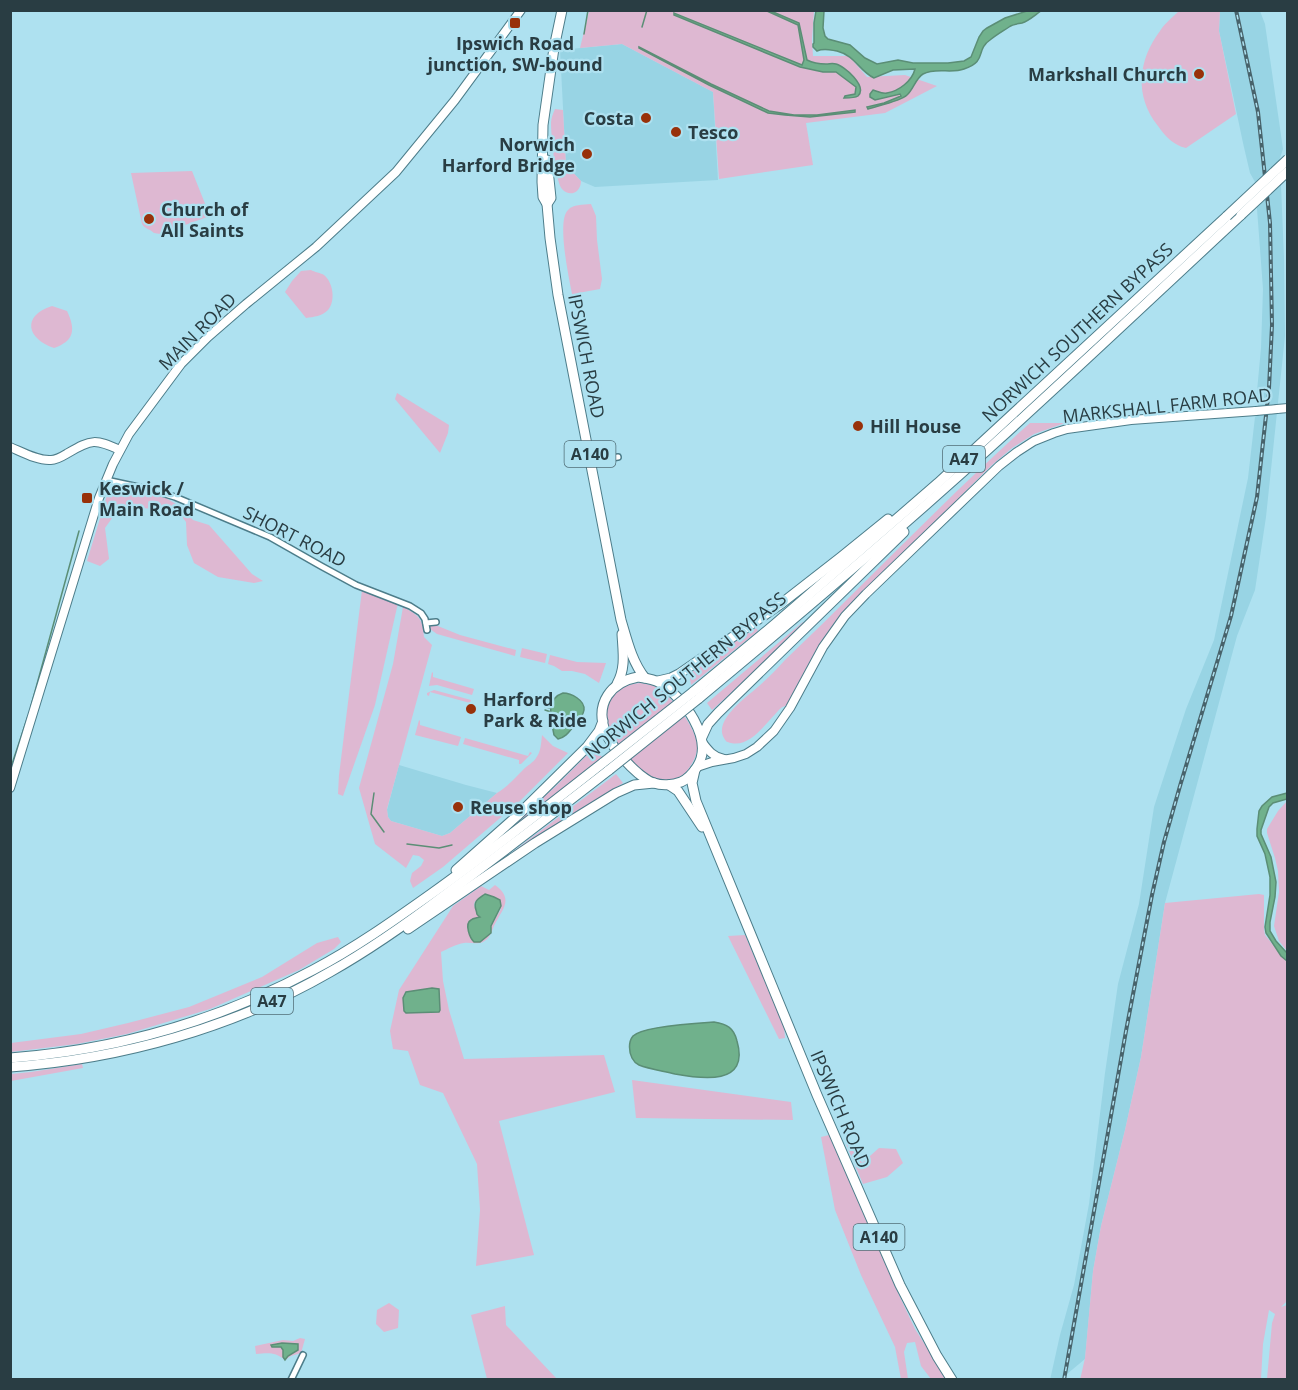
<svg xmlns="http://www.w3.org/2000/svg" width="1298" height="1390" font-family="'Open Sans',sans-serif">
<rect width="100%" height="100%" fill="#aee1f0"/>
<g fill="#98d4e4">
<polygon points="1220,11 1260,11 1265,24 1283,149 1279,161 1281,185 1284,258 1285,336 1266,517 1255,590 1237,636 1165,903 1141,1057 1125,1130 1101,1226 1093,1271 1085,1359 1061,1379 1050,1380 1060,1335 1074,1285 1089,1204 1105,1073 1118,984 1139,904 1154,807 1186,709 1214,640 1248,478 1255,417 1258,415 1258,405 1256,402 1261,348 1263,289 1255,182 1250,173 1243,143 1234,100 1219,31"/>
<polygon points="622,44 713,92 718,180 595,187 581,181 566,165 560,50"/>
<polygon points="399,765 466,785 497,793 450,833 442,836 391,821 388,817 387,810"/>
</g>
<g fill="#deb8d2" fill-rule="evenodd">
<polygon points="589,11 814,11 812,39 813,56 849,56 867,77 905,75 937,86 885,113 806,123 813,165 719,179 713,92 622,44 580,48"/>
<path d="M1179,11H1220L1219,31L1236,114L1186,148C1173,145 1166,137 1158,126C1134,96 1138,60 1160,31C1165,23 1173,17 1179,11Z"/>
<path d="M555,109L563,110L566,165L581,181C581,192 570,198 562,189C555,180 551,135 551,123C551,118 553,114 555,109Z"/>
<path d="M192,171L210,216L160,234L154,233C150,229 145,229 142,224L131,173Z"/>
<path d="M591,204L596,216L597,240L602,279L600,289L578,293L573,299C570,283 556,221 568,210C573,204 583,205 591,204Z"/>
<path d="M311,270C314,272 321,273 324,275C333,282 336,301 328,310C322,316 314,317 306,318L285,292L292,281L301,271Z"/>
<path d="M52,306L67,311C76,330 74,341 54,348C27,339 21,316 52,306Z"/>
<polygon points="397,393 449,425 448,433 440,453 395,399"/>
<path d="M1030,423H1065L1034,434L1012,448L992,465L842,614C820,643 805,672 789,705C785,706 784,706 781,708C768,720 751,748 731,743C727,742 726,742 724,738C713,720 748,696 759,686C768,678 777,669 785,660C867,582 946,498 1030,423Z"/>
<polygon points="118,486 166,498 184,509 193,520 209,525 252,574 263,581 254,583 218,577 194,563 187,545 186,522 177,510 140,508 115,514 105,528 109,559 100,566 87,561 109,489"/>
<polygon points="362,590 398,603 375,705 343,796 338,794 339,775"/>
<path d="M403,607C419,615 423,619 424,637L432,645L387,809L388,817L391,821L442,836L450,833L497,793C507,787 514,779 522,771C526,766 533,763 536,758C541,752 541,743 542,735L553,746L568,753L520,801L443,867L413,888L410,881L412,873L421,866L424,860L419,856L413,855L406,868L375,844L359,788L393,664Z"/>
<polygon points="803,622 804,624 749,677 712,710 707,703"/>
<polygon points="433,624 460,635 516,650 515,656 437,634 430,629 429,627"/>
<polygon points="756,628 758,631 691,685 689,672"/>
<polygon points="522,648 547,654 545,663 520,657"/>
<polygon points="550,655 577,662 606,663 599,683 585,674 572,671 562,671 554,666 548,664"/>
<polygon points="432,672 433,673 433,677 474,689 472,695 437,685 429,686"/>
<path d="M640,683C645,684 649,684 654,686C671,694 694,725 697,743C698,751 695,759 691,765C687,772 682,777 674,779C667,781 658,781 651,778C643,775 637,768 631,761C616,744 595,718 613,696C620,687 629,684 640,683Z"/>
<polygon points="434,690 471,700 470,703 430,692 429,696 427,695 427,693"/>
<polygon points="419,720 420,721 420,725 461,737 458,746 415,735"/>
<polygon points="465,738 528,756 530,752 532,753 521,764 519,764 519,760 463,744"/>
<polygon points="594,748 603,758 551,798 486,851 485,849 555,787"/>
<polygon points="616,774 623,783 471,883"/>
<polygon points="1287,801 1287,951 1279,941 1274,926 1279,892 1278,871 1275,858 1267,833 1267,829 1278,811"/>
<path d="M495,885C513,898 504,908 496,922C491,930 492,937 483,942C476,945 470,942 464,943C456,944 448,949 441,952L443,981L449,1010L464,1059L604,1055L615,1092L499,1121L534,1255L476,1266L480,1210L477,1164L443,1093L420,1085L408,1051L393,1049L390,1031L399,990L453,906L481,886L489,890ZM475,901L501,909L491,926V933L471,939L468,929L481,916L477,914L474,905ZM432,988H436L440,1010L438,1012L406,1013L404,994L406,992Z"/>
<polygon points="1259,894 1264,895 1264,929 1265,935 1287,962 1288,1300 1281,1307 1287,1305 1288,1353 1286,1360 1287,1379 1267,1379 1272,1323 1275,1314 1269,1310 1263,1344 1261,1379 1080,1380 1085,1358 1093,1271 1101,1226 1125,1130 1141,1057 1165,903"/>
<polygon points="745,935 784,1026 785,1038 779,1039 728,936"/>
<polygon points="338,937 341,942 334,949 299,970 210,1009 127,1034 77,1044 11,1052 11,1043 81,1034 128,1023 189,1007 262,977 317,943"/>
<polygon points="82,1064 83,1068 11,1081 11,1074 31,1072"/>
<polygon points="632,1080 791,1102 793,1120 636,1118"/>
<polygon points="829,1135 899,1295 915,1329 947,1379 931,1379 921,1366 915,1342 907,1343 904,1352 908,1379 901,1379 895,1347 861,1275 835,1210 821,1137"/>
<polygon points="851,1143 862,1163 879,1148 896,1149 903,1163 887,1177 863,1184 846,1144"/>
<polygon points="389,1303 399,1310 398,1328 384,1332 376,1324 377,1310"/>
<polygon points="505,1306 506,1325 557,1379 487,1379 471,1315"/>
<path d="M300,1338L305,1339L301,1353L291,1356L285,1360C275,1352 269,1353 256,1354L255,1346L283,1340L293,1341Z"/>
</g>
<g fill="#70b18c" stroke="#5b8e76" stroke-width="1.5">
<path d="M767,11H771L799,23L807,60C813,63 820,64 826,64C830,64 832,63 836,64C844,66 868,86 858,96C855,98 848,98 844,98L845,96L855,94L856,87L836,72H823L800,67L674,15V13L802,65L804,60L798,25Z"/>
<path d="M816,11H824L823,28L825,36L828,39L850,45L865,58L877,64L898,60L913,63H948L964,61L971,57L979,37L983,31L987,28L1005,18L1027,11H1041C1035,15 1029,21 1022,23C1017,24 1013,24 1009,27C1003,31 996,35 990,40C975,50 988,61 964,69C951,74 936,67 923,74C916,78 913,90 907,95C901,101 877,106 868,109L867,107L884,103L901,96L900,94L875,100L870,97V94L873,90C877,91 882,94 887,93C899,91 912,81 915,69L893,70L874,78C858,70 856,56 837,51C830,50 824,48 817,51L813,47V44L814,43V23Z"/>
<polygon points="639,47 711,84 769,111 794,115 817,115 855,110 855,112 810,117 785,115 768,113 709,85 639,48"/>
<path d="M563,693C571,693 585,700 584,710C583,717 577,722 573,727C569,732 566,737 558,739L554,735C551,719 545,699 563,693Z"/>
<polygon points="1287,793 1287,799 1273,803 1269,807 1261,830 1261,834 1271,857 1276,882 1275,897 1270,922 1270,931 1276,941 1287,953 1287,961 1281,956 1266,933 1265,927 1270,895 1270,877 1265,854 1257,836 1257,829 1259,811 1262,806 1272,797"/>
<path d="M485,894L494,897L500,900L501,906L491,926V933L480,942H474C470,938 464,924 471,920C473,918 477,918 480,917C475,913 478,916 476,910C473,901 478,899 485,894Z"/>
<polygon points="432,988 439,989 440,1010 439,1012 406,1013 404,1011 403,998 406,992"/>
<path d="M714,1022C727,1024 734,1028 737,1041C750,1086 702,1079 675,1074C663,1071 649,1069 639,1065C635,1063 634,1062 632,1058C629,1052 628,1042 633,1036C643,1026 699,1023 714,1022Z"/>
<polygon points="282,1343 298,1344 298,1350 288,1356 285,1360 283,1357 283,1350 281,1347 272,1347 271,1345"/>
</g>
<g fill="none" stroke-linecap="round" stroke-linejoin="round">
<g stroke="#5b8e76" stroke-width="1.5">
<polyline points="642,27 647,10"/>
<polyline points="584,34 588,10"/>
<polyline points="31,706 79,531"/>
<polyline points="545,707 551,708"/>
<polyline points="545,710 551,712"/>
<polyline points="10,770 28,716"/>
<polyline points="374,793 371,814 384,832"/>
<polyline points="407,844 439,848 452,845"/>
</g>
<defs>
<g id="street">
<polyline points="591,461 618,457"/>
<polyline points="106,480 152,490 175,497 270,537 321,566 356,585 410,606 421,613 425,619 427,630"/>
<polyline points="426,623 436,622"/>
<polyline points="291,1380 303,1355"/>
</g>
<g id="secondary">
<polyline points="1277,409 1288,408"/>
<path d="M10,447C22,452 38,461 51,460C57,460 63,456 68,453C92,439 95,439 120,450"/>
<path d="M702,742C708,750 713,757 724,759"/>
<polyline points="697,767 712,762 734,758 746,754 757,747 774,731 790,708 823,647 845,616 866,594 999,466 1017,452 1034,441 1054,433 1067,429 1131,420 1256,411"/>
<polyline points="10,788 99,498 113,464 129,434 181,364 208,337 246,304 316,247 396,172 455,100 521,10"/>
</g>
<g id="highway">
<path d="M562,10L554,48L543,125L542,182L543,197L547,204L550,238L558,295L621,620C627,640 632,662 645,678"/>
<polyline points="547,204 551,198 547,160"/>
<path d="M638,677C645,678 654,679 660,683C683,697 715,739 697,767C693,773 688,779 681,782C673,785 662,786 654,783C649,782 643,777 639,774C625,762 612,747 605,731C595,703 611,682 638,677Z"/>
<polyline points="658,681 671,678 679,674 782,603 841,557 888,519"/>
<path d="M617,684C626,668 623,652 622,634"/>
<polyline points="693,692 775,624 938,483 1227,216"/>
<path d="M698,699C798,616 897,532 994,444C1077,369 1159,291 1241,215"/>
<polyline points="702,737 708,724 718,713 904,532"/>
<polyline points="695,770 692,783 696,801 817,1095 900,1285 937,1356 952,1380"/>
<polyline points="669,785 678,791 702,827"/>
<polyline points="456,870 517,816 587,747 599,731 603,721"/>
<polyline points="408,929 535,843 616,793 634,785 654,783"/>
<path d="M10,1058C116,1050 220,1020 313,970C355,948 393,921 431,894C490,852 547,807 604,762"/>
<path d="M10,1067C121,1059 233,1028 330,972C371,949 409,922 446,894C501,854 555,812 609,770"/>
</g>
</defs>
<use href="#street" stroke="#4d7d8a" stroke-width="8"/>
<use href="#secondary" stroke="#4d7d8a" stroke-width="10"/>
<use href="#highway" stroke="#4d7d8a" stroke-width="11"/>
<use href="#street" stroke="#fff" stroke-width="5"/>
<use href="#secondary" stroke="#fff" stroke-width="8"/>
<use href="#highway" stroke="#fff" stroke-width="9"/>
<defs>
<polyline id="rail" points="1064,1380 1126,1031 1152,895 1164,842 1180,786 1231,616 1257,497 1269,388 1272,325 1270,223 1258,112 1236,10"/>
</defs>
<use href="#rail" stroke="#48636b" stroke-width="4"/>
<use href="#rail" stroke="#aee1f0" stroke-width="1.5" stroke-dasharray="4.5" stroke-linecap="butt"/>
<defs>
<polyline id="secondary-bridge" points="1256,411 1277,409"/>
<g id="highway-bridge">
<polyline points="1241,215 1288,171"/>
<polyline points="1227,216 1288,159"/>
<polyline points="604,762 693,692"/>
<polyline points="609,770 698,699"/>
</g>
</defs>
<use href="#secondary-bridge" stroke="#4d7d8a" stroke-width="10" stroke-linecap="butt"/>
<use href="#highway-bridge" stroke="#4d7d8a" stroke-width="11" stroke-linecap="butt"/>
<use href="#secondary-bridge" stroke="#fff" stroke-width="8"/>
<use href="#highway-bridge" stroke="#fff" stroke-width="9"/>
</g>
<g fill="#98310a" stroke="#aee1f0" stroke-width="2">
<rect x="509" y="17" width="12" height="12" rx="3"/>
<circle cx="1199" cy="74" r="6"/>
<circle cx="646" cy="118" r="6"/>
<circle cx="676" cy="132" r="6"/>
<circle cx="587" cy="154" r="6"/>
<circle cx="149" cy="219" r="6"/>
<circle cx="858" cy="426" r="6"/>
<rect x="81" y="492" width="12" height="12" rx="3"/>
<circle cx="471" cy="709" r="6"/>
<circle cx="458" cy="807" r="6"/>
</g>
<g text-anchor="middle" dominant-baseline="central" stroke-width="4.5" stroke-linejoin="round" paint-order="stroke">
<g fill="#aee1f0" stroke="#516e77" stroke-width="1.5">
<rect x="564.5" y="441" width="51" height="26" rx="4.5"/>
<rect x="943" y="446" width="42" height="26" rx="4.5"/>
<rect x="251" y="988" width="42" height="26" rx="4.5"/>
<rect x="853.5" y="1224" width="51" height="26" rx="4.5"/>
</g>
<g font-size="16" font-weight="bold" fill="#293d43">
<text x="590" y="454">A140</text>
<text x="964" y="459">A47</text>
<text x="272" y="1001">A47</text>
<text x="879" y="1237">A140</text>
</g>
<g font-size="18" font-weight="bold" fill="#293d43" stroke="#aee1f0" text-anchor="start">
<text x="515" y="43" text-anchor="middle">Ipswich Road<tspan x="515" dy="21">junction, SW-bound</tspan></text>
<text x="1187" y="74" text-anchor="end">Markshall Church</text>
<text x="634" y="118" text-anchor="end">Costa</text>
<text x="688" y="132">Tesco</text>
<text x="575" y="144" text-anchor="end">Norwich<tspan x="575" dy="21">Harford Bridge</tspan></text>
<text x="161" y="209">Church of<tspan x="161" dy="21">All Saints</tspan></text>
<text x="870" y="426">Hill House</text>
<text x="99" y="488">Keswick /<tspan x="99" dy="21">Main Road</tspan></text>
<text x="483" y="699">Harford<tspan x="483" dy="21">Park &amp; Ride</tspan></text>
<text x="470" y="807">Reuse shop</text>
</g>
<g font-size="18" fill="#293d43" stroke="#aee1f0">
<text transform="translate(197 331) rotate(-45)">MAIN ROAD</text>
<text transform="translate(1077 332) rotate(-43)">NORWICH SOUTHERN BYPASS</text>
<text transform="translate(587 356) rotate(79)">IPSWICH ROAD</text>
<text transform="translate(1167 405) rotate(-6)">MARKSHALL FARM ROAD</text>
<text transform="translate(295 536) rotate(27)">SHORT ROAD</text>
<text transform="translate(685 675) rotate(-39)">NORWICH SOUTHERN BYPASS</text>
<text transform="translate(841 1109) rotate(67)">IPSWICH ROAD</text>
</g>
</g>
<rect width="1298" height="1390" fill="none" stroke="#293d43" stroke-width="24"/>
</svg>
